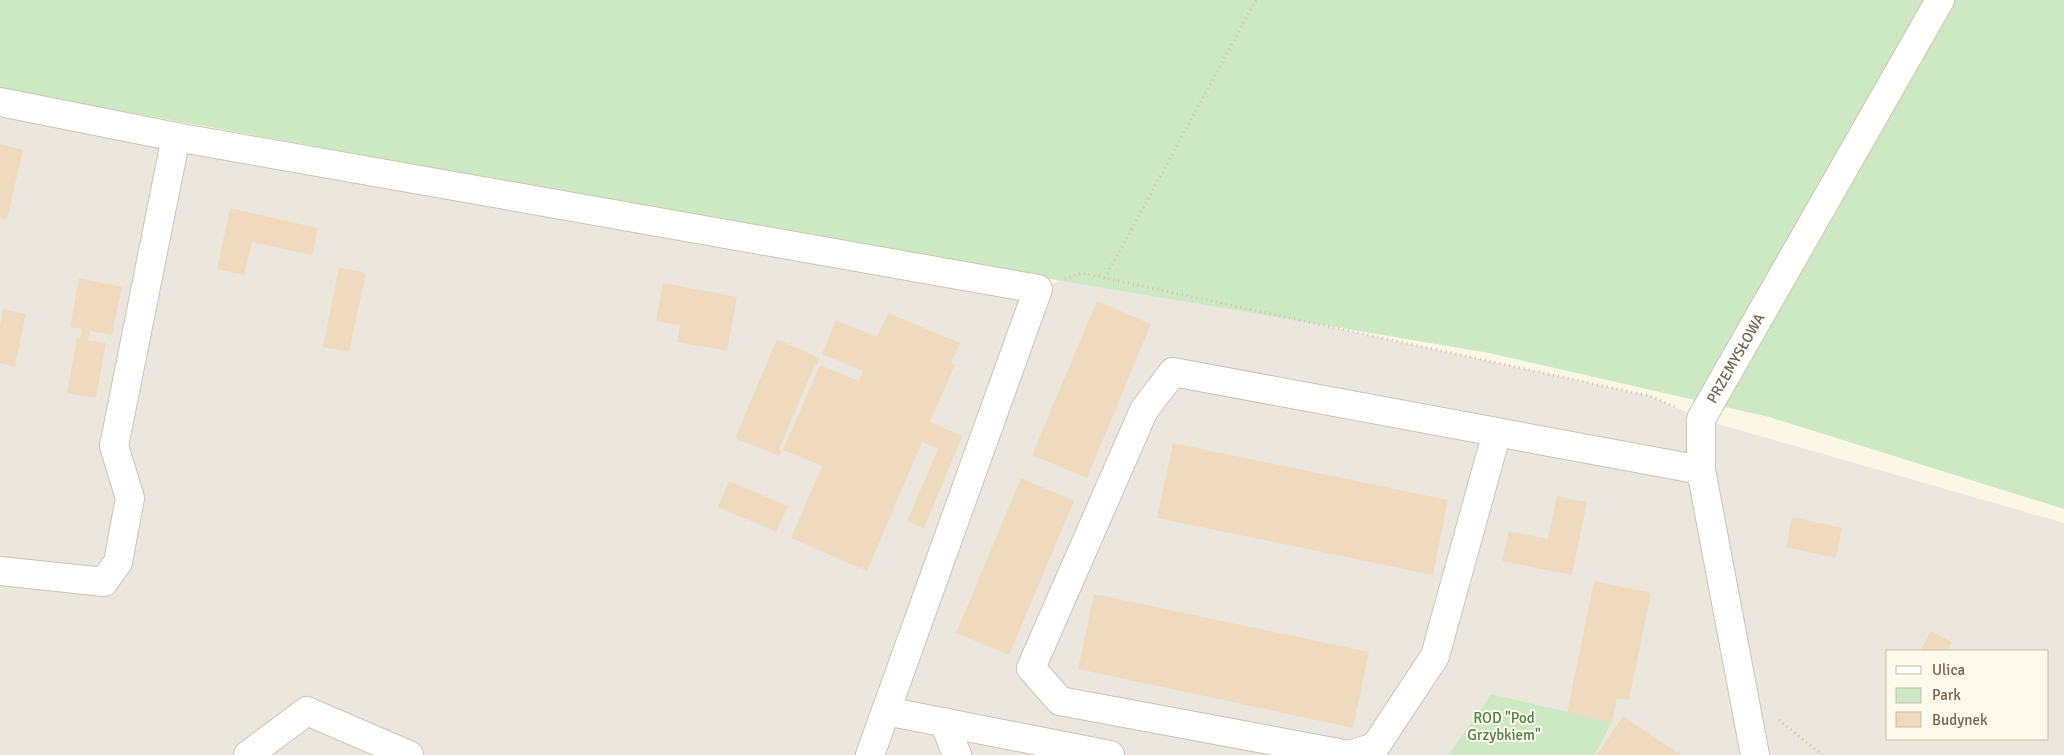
<svg xmlns="http://www.w3.org/2000/svg" width="2064" height="755" font-family="Signika,sans-serif">
<rect width="100%" height="100%" fill="#fbf7e5"/>
<path fill="#ebe7df" fill-rule="evenodd" d="M0,105L1038,289L1082,273L1650,396L1701,419L2064,523V755H1595L1612,722L1491,694L1448,755H0ZM1888,651H2048V739H1888Z"/>
<g fill="#cde9c4">
<polygon points="0,0 2064,0 2064,509 1769,417 1489,353 956,263 0,89"/>
<polygon points="1491,694 1612,722 1595,755 1448,755"/>
</g>
<g fill="#f0dabd">
<polygon points="0,144 23,150 7,219 0,218"/>
<polygon points="230,208 318,228 312,255 252,242 244,275 217,269"/>
<polygon points="339,267 366,273 349,352 323,347"/>
<polygon points="79,278 122,287 112,335 90,331 88,340 106,343 96,398 67,393 77,338 80,339 82,329 70,327"/>
<polygon points="663,283 737,297 727,351 677,342 680,325 656,321"/>
<polygon points="1097,301 1151,324 1087,478 1032,455"/>
<polygon points="3,309 26,314 15,367 0,363 0,326"/>
<polygon points="888,313 960,343 951,363 955,365 930,422 962,436 924,529 907,521 938,449 922,442 867,571 791,538 822,466 783,450 820,365 859,381 863,371 822,354 836,320 877,337"/>
<polygon points="777,339 820,358 817,365 815,364 779,450 781,451 779,456 735,438"/>
<polygon points="1173,443 1448,500 1433,575 1157,518"/>
<polygon points="1021,478 1074,501 1009,655 956,633"/>
<polygon points="729,481 788,506 776,532 718,507"/>
<polygon points="1557,496 1587,502 1572,575 1502,561 1509,531 1548,539"/>
<polygon points="1792,517 1842,528 1836,558 1786,547"/>
<polygon points="1594,581 1651,593 1629,700 1617,698 1612,722 1567,713"/>
<polygon points="1094,594 1369,652 1353,728 1078,669"/>
<polygon points="1931,631 1952,642 1947,651 1920,651"/>
<polygon points="1623,716 1681,755 1597,755"/>
</g>
<g fill="none" stroke-linecap="round" stroke-linejoin="round">
<defs>
<g id="minor">
<polyline points="0,102 176,137 1038,289 870,755"/>
<polyline points="1497,432 1435,656 1375,747 1349,755 1060,701 1031,668 1144,410 1173,372 1701,470"/>
<polyline points="0,571 104,582 118,562 130,498 114,446 176,137"/>
<polyline points="886,711 1110,755"/>
<polyline points="944,722 957,755"/>
<polyline points="248,755 307,711 409,755"/>
<path id="s1" d="M1755,755L1701,470V419L1940,0"/>
</g>
</defs>
<use href="#minor" stroke="#cfc2af" stroke-width="30"/>
<g stroke="#d5bea1" stroke-width="3" stroke-dasharray="1 4" stroke-linecap="butt">
<polyline points="1105,278 1256,0"/>
<polyline points="1065,279 1082,273 1650,396 1675,407"/>
<polyline points="1779,720 1822,755"/>
</g>
<use href="#minor" stroke="#fff" stroke-width="28"/>
</g>
<g text-anchor="middle" dominant-baseline="central" stroke-width="4" stroke-linejoin="round" paint-order="stroke">
<g font-size="15" fill="#74604b" stroke="#fefaeb">
<text stroke="none"><textPath href="#s1" startOffset="411">PRZEMYSŁOWA</textPath></text>
</g>
<g font-size="15" fill="#4d7f46" stroke="#fefaeb">
<text x="1504" y="718">ROD "Pod<tspan x="1504" dy="17">Grzybkiem"</tspan></text>
</g>
</g>
<rect x="1886" y="650" width="162" height="90" fill="#fefaeb" stroke="#c7bcab"/>
<rect x="1896" y="666" width="25" height="8" fill="#ffffff" stroke="#c7bcab"/>
<text x="1932" y="675" font-size="15" fill="#74604b">Ulica</text>
<rect x="1896" y="688" width="25" height="15" fill="#cde9c4" stroke="#c7bcab"/>
<text x="1932" y="700" font-size="15" fill="#74604b">Park</text>
<rect x="1896" y="712" width="25" height="15" fill="#f0dabd" stroke="#c7bcab"/>
<text x="1932" y="725" font-size="15" fill="#74604b">Budynek</text>
</svg>
